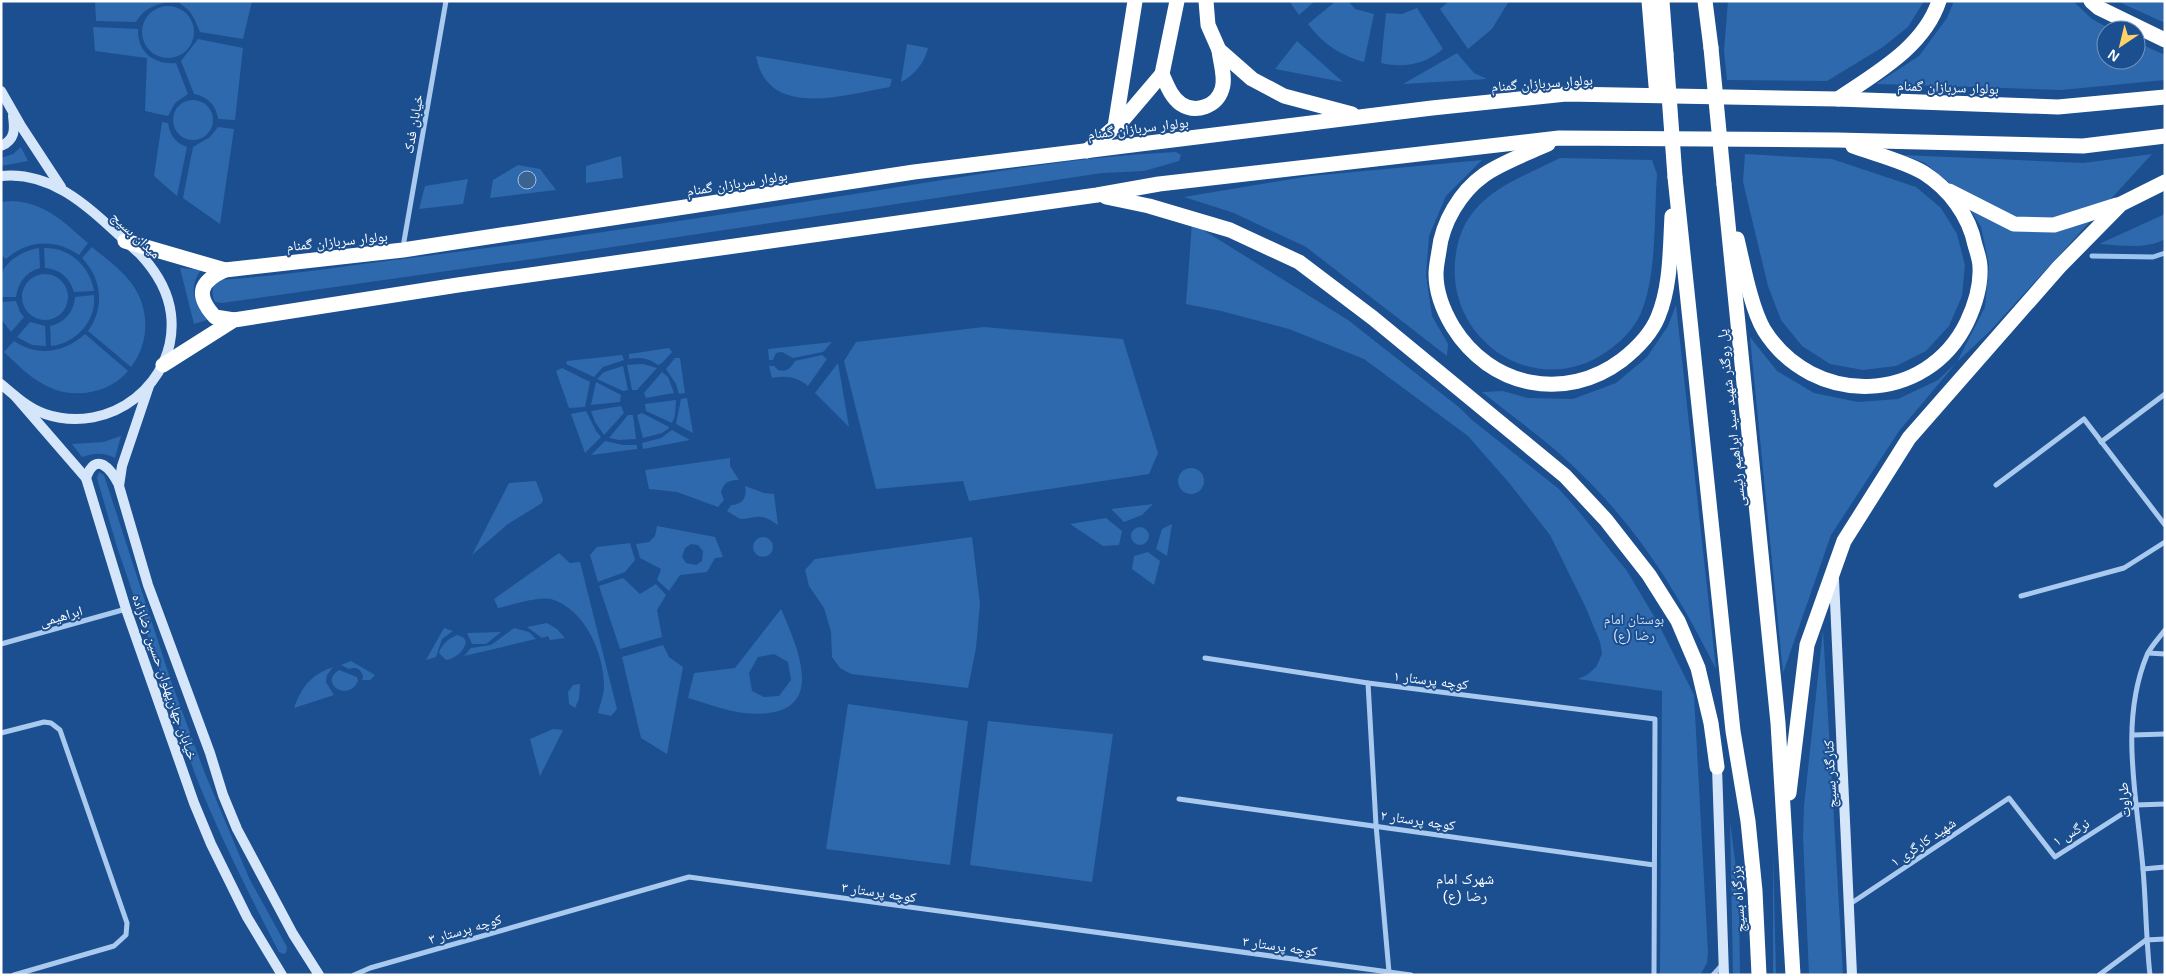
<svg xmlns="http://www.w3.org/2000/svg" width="2166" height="976" font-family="Arial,'Noto Naskh Arabic',sans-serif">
<rect width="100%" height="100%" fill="#1b4f8f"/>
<g fill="#2e69ad" fill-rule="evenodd">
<path d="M95,1H173C157,4 145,7 136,22L96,21Z"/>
<path d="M180,1H252L243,39L200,32C195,20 192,10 180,4Z"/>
<polygon points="1289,1 1315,1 1299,15"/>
<path d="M1336,1H1348L1355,9L1374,14L1364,62C1341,56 1323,44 1308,24Z"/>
<polygon points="1449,1 1509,1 1492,29 1468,49 1440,9"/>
<polygon points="1728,1 1924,1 1908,27 1883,47 1827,81 1727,80 1724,51"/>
<polygon points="1954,1 2073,1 2092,19 2112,30 2106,30 2106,60 2136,60 2136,42 2165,55 2165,80 2061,90 1876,84 1919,56 1947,18"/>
<polygon points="2117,1 2165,1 2165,23"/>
<circle cx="168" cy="32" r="26"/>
<path d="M1417,8L1443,49C1424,65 1404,68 1381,63L1386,13L1402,14Z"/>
<path d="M93,27L138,29C137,52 154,65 176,63L188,94L175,103L168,116L145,111L147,58L95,51Z"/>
<path d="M198,39L243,48L235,120L218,119C216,105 208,97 194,94L181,61Z"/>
<polygon points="1297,41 1343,82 1275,69"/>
<path d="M907,44L928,48C924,63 915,75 901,82Z"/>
<polygon points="1457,53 1474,73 1487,79 1403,84"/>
<path d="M756,56L892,79L890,87C846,94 768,121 756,56Z"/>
<circle cx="193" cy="120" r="20"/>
<path d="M162,122L168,123C170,135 175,143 187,147L177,196L154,176Z"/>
<polygon points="218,127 234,129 220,224 183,198 193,147 210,137"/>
<polygon points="21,147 28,161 1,166 1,158 13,154"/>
<path d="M1176,152L1181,155L1179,161L1144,171L1102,173L546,257L222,303L215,302C211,294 212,288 217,280C282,276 345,266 410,258C563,239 715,216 867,192C969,176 1072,157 1176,152Z"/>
<polygon points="1745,154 1832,159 1916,187 1941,208 1957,234 1965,265 1962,296 1949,326 1926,351 1896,366 1863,370 1830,364 1802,346 1781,320 1768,286 1743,182"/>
<polygon points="2152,154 1989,332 1957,362 1899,431 1831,535 1783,673 1750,337 1777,371 1814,393 1858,402 1898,399 1938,380 1957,362 1985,307 1989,265 1981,227 1958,190 1925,163 1903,155 2083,163"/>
<polygon points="621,156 623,178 586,183 586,166"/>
<path d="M1560,158L1652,160L1657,174C1654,216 1657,275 1641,313C1634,329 1620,343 1606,352C1534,402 1442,338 1456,253C1458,238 1464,223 1474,211C1495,185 1531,173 1560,158Z"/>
<polygon points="1482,160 1446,196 1429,236 1426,275 1432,316 1448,344 1447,356 1306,247 1234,213 1184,197 1310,176"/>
<polygon points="518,165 540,169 556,190 490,198 493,180"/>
<polygon points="468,179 463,204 419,209 425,186"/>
<path d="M12,201C47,203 63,222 88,243L79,255C55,238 27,240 6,259L1,255V202Z"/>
<path d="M2165,214V239C2145,250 2121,245 2099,244Z"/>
<polygon points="1192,223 1348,320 1460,408 1472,420 1559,489 1576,508 1627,571 1658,623 1694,695 1708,953 1707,963 1700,975 1660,975 1662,691 1578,679 1587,675 1596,667 1602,654 1600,642 1586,608 1550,535 1510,484 1468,436 1364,359 1289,329 1221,311 1186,304"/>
<path d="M92,247C105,258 121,269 132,284C150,309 150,342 131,367L88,331C105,307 102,279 82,258Z"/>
<path d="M39,248L40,268C26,272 18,282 16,297H1C1,290 0,283 1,276C4,261 25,250 39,248Z"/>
<path d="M44,248C69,247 90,266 94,291L74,292C70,278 60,269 45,268Z"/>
<path d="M180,268L201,270C187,289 195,305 210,319L194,324Z"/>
<circle cx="45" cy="297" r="23"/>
<path d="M94,295C97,321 75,344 51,346L50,326C64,323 74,312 75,297Z"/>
<polygon points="16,301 20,312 24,317 11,332 1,319 1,302"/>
<path d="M1676,305L1716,669C1678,593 1637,526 1574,467C1546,440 1513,417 1482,392L1503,391L1528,398L1573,399L1616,383L1647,357L1668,326Z"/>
<polygon points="30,322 45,326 46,346 32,345 17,337"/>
<polygon points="984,327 1123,339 1158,453 1149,474 969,501 963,481 876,489 844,361 856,342"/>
<path d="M85,334L128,371C108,395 70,400 43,384C28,376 16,363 4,352L14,341C37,357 64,353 85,334Z"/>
<polygon points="832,342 823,352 793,358 782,352 776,353 773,360 769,360 768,349"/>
<path d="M669,348L672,352L662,363L658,365C648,358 641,357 629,359V354Z"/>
<polygon points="622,355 624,360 603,367 594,377 566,364 567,361"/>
<path d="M822,355L827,359L808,386C798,377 785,375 772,378L769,366H774L778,370C787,372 790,369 795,361Z"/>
<polygon points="675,358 680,358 685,393 679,394 676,384 666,369"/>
<polygon points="838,363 849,427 815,393"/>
<polygon points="643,364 657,368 637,390 632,390 627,365"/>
<polygon points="623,366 628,390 623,391 597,379 604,372"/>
<polygon points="562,368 590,382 585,407 569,408 556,371"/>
<polygon points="662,372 668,377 674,393 646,398 644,393"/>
<polygon points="596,382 621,395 620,402 591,405"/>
<polygon points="687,398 693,433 676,424 681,399"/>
<polygon points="676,400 675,415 672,423 646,411 645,404"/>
<polygon points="621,406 624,413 604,435 595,422 591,411"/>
<polygon points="586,411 596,431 601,437 585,453 571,414"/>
<polygon points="642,413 669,427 669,428 662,433 643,438 637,415"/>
<polygon points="628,415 633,415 636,439 619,440 609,438"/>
<polygon points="672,430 690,440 643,449 642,443 661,438"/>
<path d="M121,436L115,458C103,452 94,453 82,457L72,444L103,442Z"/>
<polygon points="605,441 623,445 637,445 637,449 591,455"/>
<path d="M730,458V466L739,480C729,480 724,482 721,492L724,500L718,507L677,492L649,489L645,470Z"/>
<circle cx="1191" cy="481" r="13"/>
<path d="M99,472L104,475L170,678L204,771L249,878L287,947L286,953L283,954L279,952C249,894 219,835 195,774L117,547L97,478Z"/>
<polygon points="536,481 543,499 542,503 508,524 472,555 509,483"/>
<path d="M745,486L764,493L774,494L778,525C760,512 759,518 740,519L727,511L731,505C744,505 747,496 745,486Z"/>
<polygon points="1153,504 1142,515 1124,522 1111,509"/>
<polygon points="1106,518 1122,531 1119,545 1103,546 1070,524"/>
<polygon points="1172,524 1167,556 1156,549 1162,529"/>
<path d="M657,526L715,537L723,557L715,558L707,572L680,575L669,591L657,580L661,569L640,558L636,544L649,542L655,536ZM691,544L698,545L703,551L702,561L696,565L686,563L682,557L685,548Z"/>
<circle cx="1140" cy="536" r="9"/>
<polygon points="972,537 980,604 976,648 968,688 851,674 840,668 832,657 831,632 824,608 809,586 805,570 815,559"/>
<circle cx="763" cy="547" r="10"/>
<polygon points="630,543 635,560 625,572 598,582 590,555 597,547"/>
<polygon points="1148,552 1160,561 1154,585 1132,569 1134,556"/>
<path d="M559,553L570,563L580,562L617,709L611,716L598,713C600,704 604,695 604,686C604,653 585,609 551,599C538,596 511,605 498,608L494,599Z"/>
<polygon points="623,578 640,594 656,584 666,595 657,610 662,637 620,649 599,586"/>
<path d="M781,609C803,658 827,721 744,713C726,711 706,703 688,698L694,673L735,668ZM774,654L788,662L791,680L779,696L764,697L752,691L749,673L758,657Z"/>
<polygon points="547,623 557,629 565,638 550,640 548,636 542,638 527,627"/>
<polygon points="444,628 453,631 442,639 436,657 426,660"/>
<polygon points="514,628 529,632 536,639 464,656 471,648 491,645"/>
<polygon points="1823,630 1843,975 1809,975 1803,837 1804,806"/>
<polygon points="501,632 486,644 472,644 467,633"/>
<path d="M458,635L464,638L466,642C464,651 455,659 446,660L439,653C440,646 451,636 458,635Z"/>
<polygon points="663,645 669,657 683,667 667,754 641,738 622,657"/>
<path d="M351,661L375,675L370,680H362L363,676C360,668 356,667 349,669L341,665Z"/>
<path d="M333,667L327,675L326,682L334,695L294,708C302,686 311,675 333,667Z"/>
<path d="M339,670L357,677L358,681C348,703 318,683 339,670Z"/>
<polygon points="580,684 579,699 575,708 569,704 568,692 573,685"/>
<polygon points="848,704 968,721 950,865 826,849"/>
<polygon points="988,721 1113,734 1092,882 970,865"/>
<polygon points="553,729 563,730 540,776 530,739"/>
<polygon points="1730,821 1739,892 1740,975 1733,975"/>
<polygon points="1773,853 1776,972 1777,975 1773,975"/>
</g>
<circle fill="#3c6290" stroke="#9cc4f0" cx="527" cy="180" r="9"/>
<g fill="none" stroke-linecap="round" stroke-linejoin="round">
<polyline stroke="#9cc4f0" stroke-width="5" points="2092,256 2153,257 2165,253"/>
<g stroke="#a9c9ee" stroke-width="5">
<polyline points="403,247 446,1"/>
<polyline points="2101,442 2165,394"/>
<polyline points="1996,485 2084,419 2165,525"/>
<polyline points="2021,596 2124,568 2165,542"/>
<polyline points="1,644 126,609"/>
<polyline points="2148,653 2165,654"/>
<polyline points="1205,658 1368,683 1655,719 1654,975"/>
<polyline points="1368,683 1376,825 1389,972"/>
<polyline points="1,733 44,722 51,723 60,730 127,923 126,935 114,946 14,975"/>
<polyline points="2133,735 2165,734"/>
<polyline points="1179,799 1654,865"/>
<polyline points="2143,869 2165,867"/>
<polyline points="1850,904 2009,798 2055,857 2136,805 2165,804"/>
<polyline points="354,975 370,968 689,877 1411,975"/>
<polyline points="1713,975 1723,964"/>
<polyline points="2099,975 2146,940 2165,939"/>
<path d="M2150,975C2146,939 2146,904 2143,869C2137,798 2119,722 2147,655C2151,646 2159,638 2165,630"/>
</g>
<g stroke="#d6e6fa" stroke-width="10">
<polyline points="1,91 21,126 61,187"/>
<path d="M1,146C15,140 15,130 13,116"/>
<path d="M1,176C60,170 99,219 140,254C156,271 168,290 171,314C179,383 110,436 45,414C28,408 15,396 1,384"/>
<polyline points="149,386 122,466 119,486 148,585 210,753 223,795 237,829 293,934 319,975"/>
<polyline points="15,396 86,478 126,609 194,803 211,844 247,917 282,975"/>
<path d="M86,478C96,450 111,469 119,485"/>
<polyline points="1834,579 1852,975"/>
<polyline points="1717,767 1724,975"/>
</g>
<g stroke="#fff" stroke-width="15">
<polyline points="1206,1 1208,25 1219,50 1252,79 1284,96 1352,114"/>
<polyline points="1649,1 1656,86 1659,91 1668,97"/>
<polyline points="1662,1 1666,54"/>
<polyline points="1705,1 1711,48"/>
<polyline points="2091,1 2099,8 2165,40"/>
<path d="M1162,74C1167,85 1171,97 1181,104C1196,114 1217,106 1222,89C1226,77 1220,62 1219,50"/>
<path d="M1838,99C1876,73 1924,47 1939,1"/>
<polyline points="1115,127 1135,1"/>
<path d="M1548,144C1528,153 1501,163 1484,175C1460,192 1442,223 1439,251C1438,258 1436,266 1436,274C1436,292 1444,312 1453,327C1490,387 1565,403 1622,360C1636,349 1651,334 1658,317C1671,286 1670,249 1672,216"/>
<polyline points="1087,151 1122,121 1162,74 1177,1"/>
<polyline points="1675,177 1733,731 1748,821 1755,891 1759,975"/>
<polyline points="1724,184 1778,723 1793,975"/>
<polyline points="1949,191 2014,224 2054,225 2117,205"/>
<polyline points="1106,197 1149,206 1230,230 1299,262 1373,318 1565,476 1606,520 1649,575 1678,621 1698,668 1711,723 1717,767"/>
<path d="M1737,239C1743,264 1751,308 1764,330C1813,408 1927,405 1967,322C1975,305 1981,286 1980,267C1980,260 1977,252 1975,245C1969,215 1949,189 1924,173C1907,162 1872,153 1853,146"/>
<polyline points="125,241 225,270 403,250 914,172 1432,108 1566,94 1838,99 2058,107 2165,97"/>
<path d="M225,270C199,282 195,295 215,317L234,320"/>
<polyline points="163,365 234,320 458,285 1097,195 1159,184 1559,138 1837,140 2083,146 2165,136"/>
<polyline points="1789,793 1807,645 1844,541 1909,438 2059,267 2121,204 2165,182"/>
</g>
<g stroke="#fff" stroke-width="15">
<polyline points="1711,48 1724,184"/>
<polyline points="1666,54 1675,177"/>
</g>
</g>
<g text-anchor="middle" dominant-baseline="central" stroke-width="4" stroke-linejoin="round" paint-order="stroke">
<g font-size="14" fill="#fff" stroke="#1b4f8f">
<text transform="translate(1542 83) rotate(-4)">بولوار سربازان گمنام</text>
<text transform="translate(1948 87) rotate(2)">بولوار سربازان گمنام</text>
<text transform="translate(413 124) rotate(-80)">خیابان فدک</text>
<text transform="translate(1138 128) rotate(-7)">بولوار سربازان گمنام</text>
<text transform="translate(737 183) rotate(-9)">بولوار سربازان گمنام</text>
<text transform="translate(136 235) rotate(43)">میدان بسیج</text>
<text transform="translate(337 241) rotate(-6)">بولوار سربازان گمنام</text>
<text transform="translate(1731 418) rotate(-96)">پل روگذر شهید سید ابراهیم رئیسی</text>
<text transform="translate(61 616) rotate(-16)">ابراهیمی</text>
<text transform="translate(165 677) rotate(71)">خیابان جهان‌پهلوان حسین رضا‌زاده</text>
<text transform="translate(1431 680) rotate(7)">کوچه پرستار ۱</text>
<text transform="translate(1830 774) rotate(-93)">کنارگذر بسیج</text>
<text transform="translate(2124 800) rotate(-95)">طراوت</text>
<text transform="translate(1418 820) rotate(8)">کوچه پرستار ۲</text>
<text transform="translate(2071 832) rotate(-31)">نرگس ۱</text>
<text transform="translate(1923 842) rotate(-34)">شهید کارگری ۱</text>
<text transform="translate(879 892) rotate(8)">کوچه پرستار ۳</text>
<text transform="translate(1738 899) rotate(-94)">بزرگراه بسیج</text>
<text transform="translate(465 929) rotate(-16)">کوچه پرستار ۳</text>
<text transform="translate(1280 946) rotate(8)">کوچه پرستار ۳</text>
</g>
<g font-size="14" fill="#cfe3fa" stroke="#1b4f8f">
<text x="1634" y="619">بوستان امام<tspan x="1634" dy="16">رضا (ع)</tspan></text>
</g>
<g font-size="15" fill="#fff" stroke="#1b4f8f">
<text x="1465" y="878">شهرک امام<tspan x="1465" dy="17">رضا (ع)</tspan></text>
</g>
</g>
<rect width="2166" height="976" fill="none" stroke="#ffffff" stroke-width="5"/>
<g transform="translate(2121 45) rotate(215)"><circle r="24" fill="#1b4f8f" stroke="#7695bc"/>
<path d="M0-4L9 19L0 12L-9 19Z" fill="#ffd166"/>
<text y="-8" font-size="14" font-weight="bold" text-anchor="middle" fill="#ffffff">N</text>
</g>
</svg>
